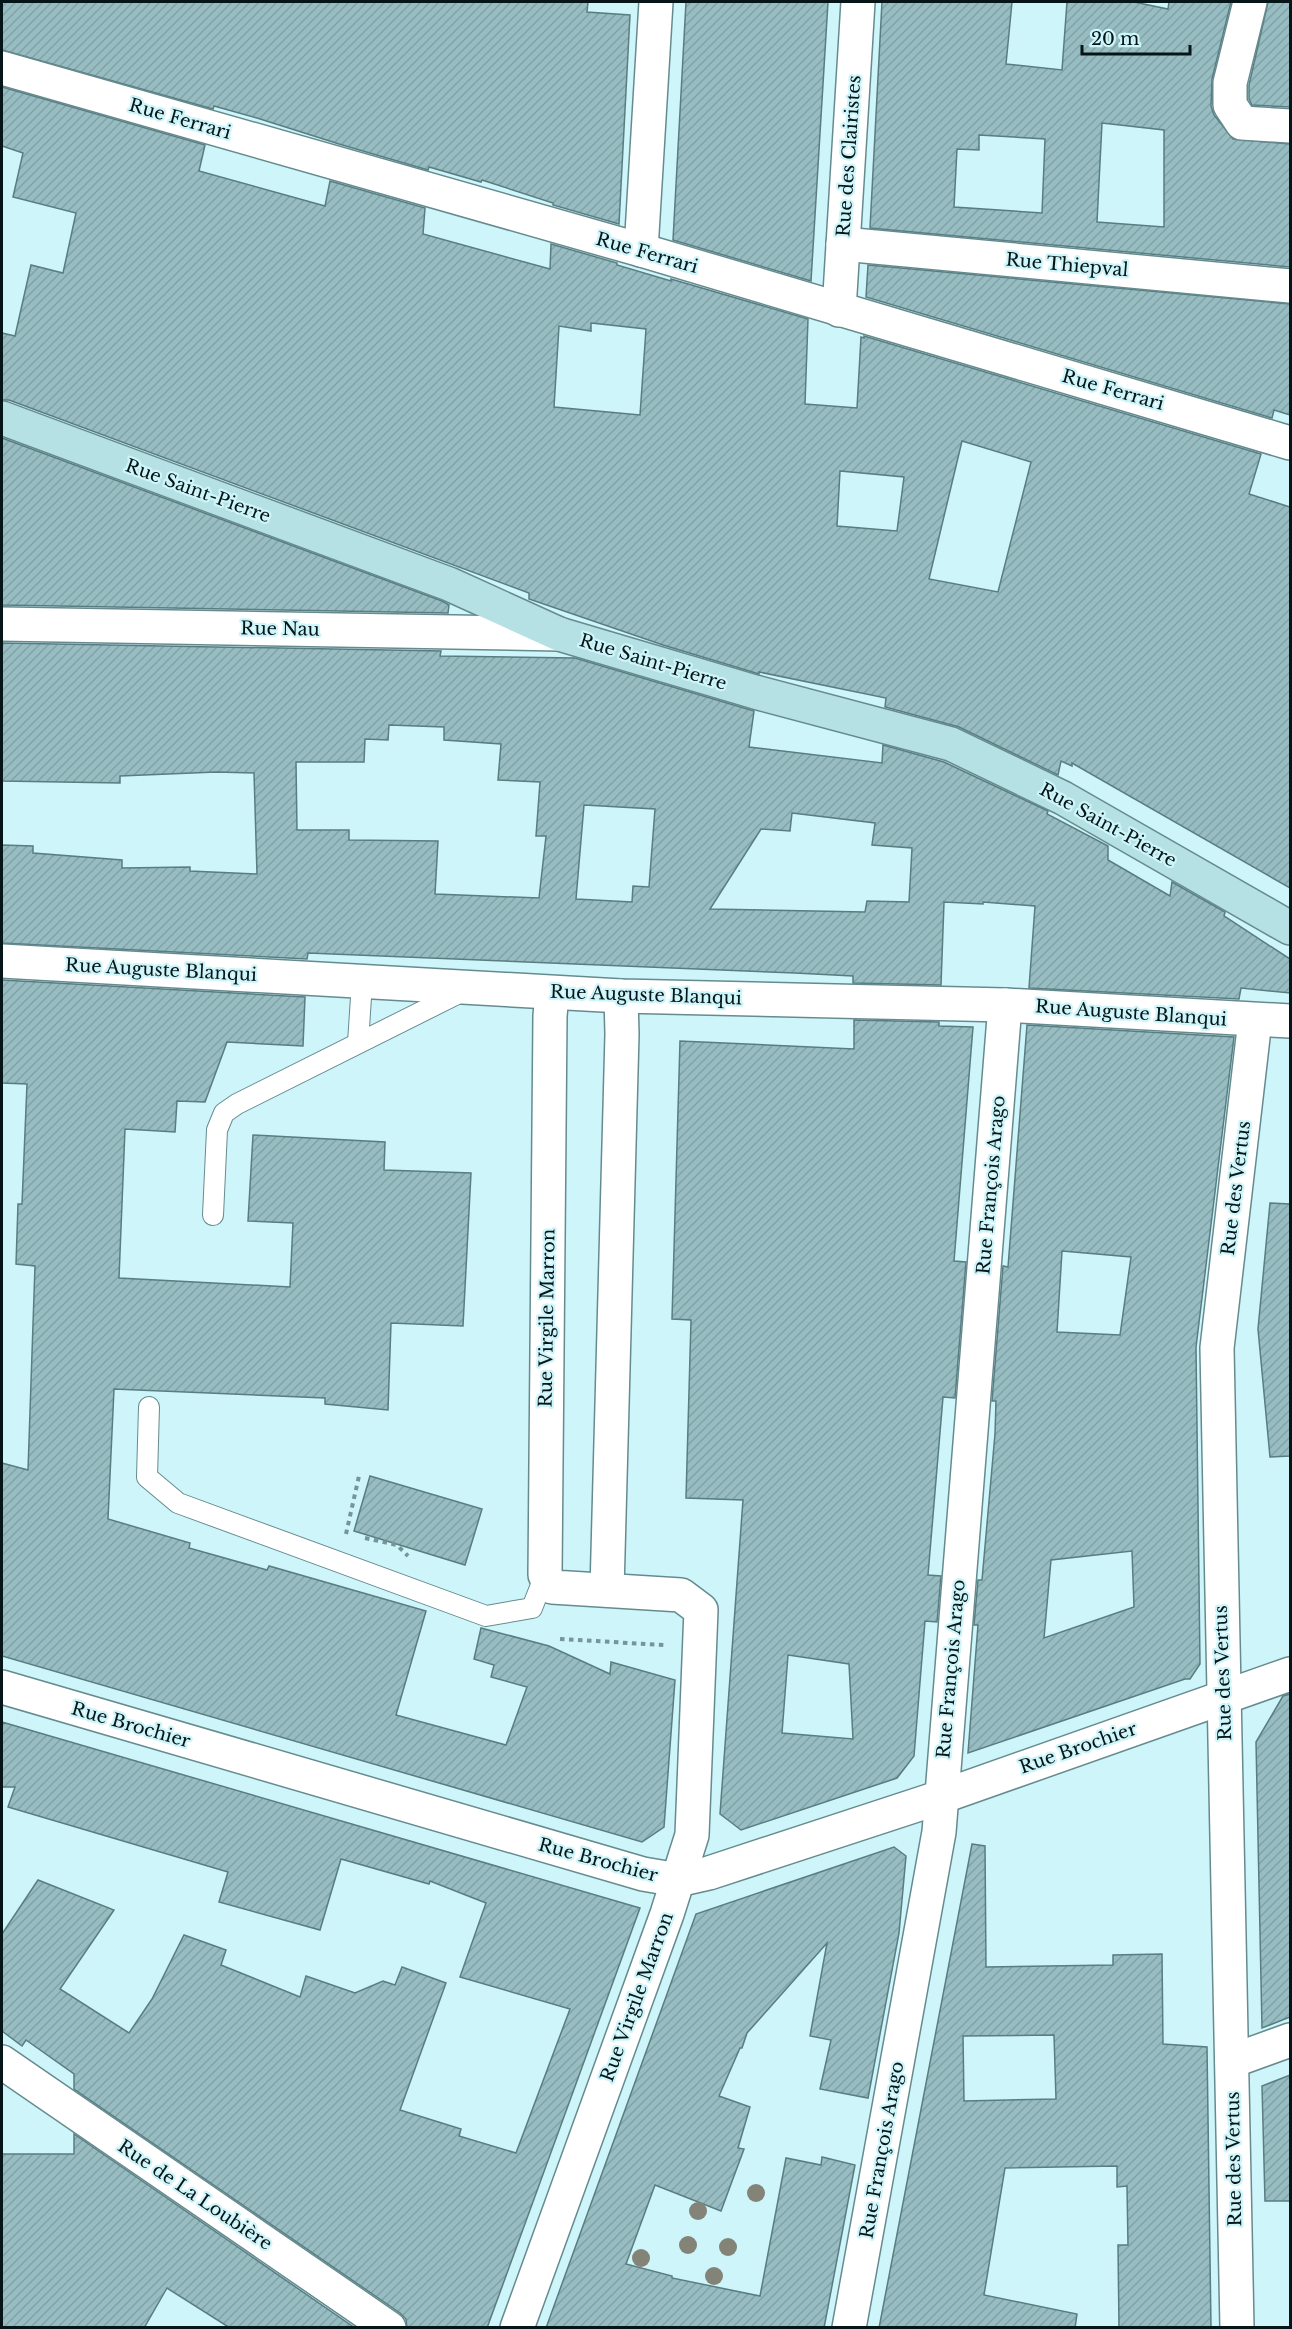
<svg xmlns="http://www.w3.org/2000/svg" width="1292" height="2329" font-family="'Libre Baskerville',serif">
<defs>
<pattern id="building-hatch" width="6" height="6" patternUnits="userSpaceOnUse" patternTransform="scale(1.5)"><rect width="6" height="6" fill="#97bdc2"/><path d="M-1 1l2-2M0 6l6-6M5 7l2-2" fill="none" stroke="#81a2a6"/></pattern>
</defs>
<rect width="100%" height="100%" fill="#cdf5fa"/>
<g fill="url(#building-hatch)" stroke="#597d81" stroke-width="1.5" fill-rule="evenodd">
<polygon points="2,2 588,2 587,12 630,15 619,224 553,205 553,203 482,180 481,182 429,167 428,170 339,144 257,118 214,106 213,109 2,50"/>
<polygon points="686,2 828,2 811,281 673,240"/>
<path d="M882,2H1012L1006,64L1062,70L1067,2H1134L1168,9L1169,2H1231L1212,79L1211,106L1214,115L1233,139L1290,144V267L870,228ZM1102,123L1164,130V227L1097,222ZM979,135L1045,139L1042,213L954,207L957,149L979,150Z"/>
<polygon points="1268,2 1290,2 1290,107 1252,105 1249,99 1249,85"/>
<path d="M2,87L205,145L199,171L325,206L330,181L425,208L423,234L550,269L551,244L617,263V265L671,281V279L808,319L805,404L857,408L861,337L864,338V336L1261,454L1249,494L1290,507V888L1072,763V766L1061,761L1058,775L959,727L885,707L886,698L759,672V674L663,645L529,599V593L9,400H2V333L15,336L31,265L63,273L76,213L13,197L23,153L2,146ZM591,323L646,329L640,415L554,407L559,326L591,331ZM962,441L1031,462L998,592L929,579ZM840,471L904,477L897,531L837,526Z"/>
<polygon points="868,265 1290,304 1290,415 1274,410 1272,418 866,297"/>
<polygon points="2,438 442,601 449,605 448,613 2,605"/>
<path d="M2,643L441,651L440,656L575,658L754,711L749,747L882,763L883,745L944,762L1048,811L1047,814L1108,846V860L1170,896L1172,882L1225,912L1224,916L1290,959V993L1241,988L1239,999L1029,988L1035,906L983,902V904L944,902L941,985L853,983V976L795,973L308,953L307,959L2,943V845L33,846V853L122,860V868L190,867V871L257,874L254,773L216,772L120,776V783L2,781ZM389,725L444,727V740L501,744L498,780L540,782L536,836H546L539,898L435,894L438,841L349,840V830H297L296,762H364L365,739L388,740ZM584,805L655,809L649,887L633,886L632,902L576,899ZM792,813L875,823L872,845L912,848L909,902L867,901L865,912L710,909L761,829L790,831Z"/>
<polygon points="2,980 305,997 303,1046 227,1042 205,1102 177,1101 175,1132 125,1129 119,1278 290,1287 293,1223 248,1221 253,1135 385,1142 384,1170 471,1173 463,1326 391,1323 388,1410 325,1404 325,1398 114,1389 108,1519 190,1543 189,1548 267,1570 269,1566 426,1611 396,1715 506,1745 527,1687 491,1677 494,1665 474,1659 481,1628 549,1646 610,1674 611,1662 675,1680 664,1827 642,1842 2,1656 2,1463 28,1470 35,1266 16,1264 18,1204 22,1204 27,1084 2,1083"/>
<path d="M854,1020L939,1022V1026L973,1027L954,1261L966,1262L955,1398L943,1397L928,1575L941,1576L937,1622L925,1621L914,1756L897,1778L741,1830L720,1814L743,1500L686,1498L691,1320L672,1319L680,1041L854,1049ZM788,1655L849,1664L853,1739L782,1733Z"/>
<path d="M1027,1025L1234,1037L1196,1347L1200,1664L1190,1679H1185L968,1753L978,1625H974L978,1580H982L995,1434L996,1401H992L1003,1266L1008,1267ZM1062,1251L1131,1257L1120,1335L1057,1332ZM1132,1551L1134,1607L1044,1638L1051,1560Z"/>
<polygon points="1270,1203 1290,1204 1290,1456 1270,1457 1258,1329"/>
<polygon points="370,1476 482,1509 465,1565 354,1531"/>
<polygon points="1290,1694 1290,2017 1262,2028 1256,1742 1283,1696"/>
<polygon points="2,1722 640,1908 487,2328 407,2328 406,2319 400,2313 74,2089 74,2074 26,2040 22,2046 2,2031 2,1934 38,1880 114,1910 60,1989 129,2033 152,1999 184,1935 226,1950 221,1965 300,1997 306,1976 355,1993 383,1981 395,1985 402,1967 446,1983 400,2110 461,2129 459,2136 516,2153 570,2009 460,1977 486,1903 430,1881 429,1884 341,1859 320,1930 219,1902 228,1872 8,1807 15,1787 2,1787"/>
<path d="M972,1844L985,1846L986,1967L1113,1965V1955L1162,1954L1163,2044L1207,2047L1211,2328H1119L1118,2245H1128L1127,2186L1117,2187V2166L1005,2168L984,2295L1077,2314L1075,2328H879ZM1054,2035L1056,2099L964,2101L963,2036Z"/>
<polygon points="894,1847 906,1856 899,1933 868,2098 820,2089 831,2040 810,2036 827,1943 747,2033 742,2048 740,2048 719,2096 750,2107 738,2148 744,2149 721,2211 655,2185 626,2264 672,2276 672,2278 760,2296 786,2158 821,2165 822,2157 855,2165 824,2328 546,2328 696,1914"/>
<polygon points="1290,2075 1290,2201 1265,2201 1262,2086"/>
<polygon points="74,2134 355,2328 230,2328 167,2288 144,2328 2,2328 2,2154 74,2154"/>
</g>
<g fill="none" stroke-linecap="round" stroke-linejoin="round">
<defs>
<g id="lane">
<polyline points="358,1043 362,982"/>
<polyline points="213,1215 217,1130 224,1113 237,1104 463,991"/>
<polyline points="149,1407 147,1477 178,1503 486,1616 532,1608 545,1575"/>
</g>
<g id="street">
<polyline points="1250,2 1230,83 1230,105 1242,123 1290,126"/>
<polyline points="2,68 641,250 1290,443"/>
<polyline points="843,244 1290,286"/>
<polyline points="641,250 656,2"/>
<polyline points="839,310 858,2"/>
<polyline points="2,624 559,634"/>
<polyline points="2,961 621,996 1005,1005 1290,1021"/>
<polyline points="607,1590 622,1034 621,996"/>
<polyline points="2,1687 643,1874 678,1880 709,1873 941,1797 1290,1674"/>
<polyline points="1232,2061 1290,2040"/>
<polyline points="2,2062 389,2328"/>
<polyline points="517,2328 667,1914 692,1835 701,1610 681,1595 552,1587 545,1575 550,1016 552,993"/>
<polyline points="849,2328 939,1832 1005,1005"/>
<polyline points="1237,2328 1217,1348 1255,1020"/>
</g>
<polyline id="secondary" points="2,418 449,584 559,634 755,692 951,744 1063,798 1290,928"/>
</defs>
<use href="#lane" stroke="#668b8f" stroke-width="22"/>
<use href="#street" stroke="#668b8f" stroke-width="36"/>
<use href="#secondary" stroke="#668b8f" stroke-width="36"/>
<g stroke="#779498" stroke-width="4" stroke-dasharray="4.5 4.5" stroke-linecap="butt">
<polyline points="346,1534 359,1476"/>
<polyline points="365,1538 397,1545 408,1556"/>
<polyline points="560,1639 664,1645"/>
</g>
<use href="#lane" stroke="#fff" stroke-width="20"/>
<use href="#street" stroke="#fff" stroke-width="33"/>
<use href="#secondary" stroke="#b5e0e4" stroke-width="33"/>
</g>
<g fill="#838377">
<circle cx="756" cy="2193" r="9"/>
<circle cx="698" cy="2211" r="9"/>
<circle cx="688" cy="2245" r="9"/>
<circle cx="728" cy="2247" r="9"/>
<circle cx="641" cy="2258" r="9"/>
<circle cx="714" cy="2276" r="9"/>
</g>
<g text-anchor="middle" dominant-baseline="central" stroke-width="4.5" stroke-linejoin="round" paint-order="stroke">
<g font-size="18" fill="#061517" stroke="#cdf5fa">
<text transform="translate(180 119) rotate(16)">Rue Ferrari</text>
<text transform="translate(849 156) rotate(-86)">Rue des Clairistes</text>
<text transform="translate(647 253) rotate(16)">Rue Ferrari</text>
<text transform="translate(1067 265) rotate(5)">Rue Thiepval</text>
<text transform="translate(1113 390) rotate(16)">Rue Ferrari</text>
<text transform="translate(198 491) rotate(20)">Rue Saint-Pierre</text>
<text transform="translate(280 629) rotate(1)">Rue Nau</text>
<text transform="translate(653 662) rotate(17)">Rue Saint-Pierre</text>
<text transform="translate(1108 825) rotate(29)">Rue Saint-Pierre</text>
<text transform="translate(161 970) rotate(3)">Rue Auguste Blanqui</text>
<text transform="translate(646 995) rotate(2)">Rue Auguste Blanqui</text>
<text transform="translate(1131 1013) rotate(4)">Rue Auguste Blanqui</text>
<text transform="translate(991 1185) rotate(-85)">Rue François Arago</text>
<text transform="translate(1236 1188) rotate(-83)">Rue des Vertus</text>
<text transform="translate(547 1318) rotate(-89)">Rue Virgile Marron</text>
<text transform="translate(951 1669) rotate(-85)">Rue François Arago</text>
<text transform="translate(1223 1673) rotate(-92)">Rue des Vertus</text>
<text transform="translate(131 1725) rotate(16)">Rue Brochier</text>
<text transform="translate(1078 1748) rotate(-19)">Rue Brochier</text>
<text transform="translate(598 1860) rotate(15)">Rue Brochier</text>
<text transform="translate(637 1997) rotate(-70)">Rue Virgile Marron</text>
<text transform="translate(882 2150) rotate(-80)">Rue François Arago</text>
<text transform="translate(1234 2159) rotate(-91)">Rue des Vertus</text>
<text transform="translate(195 2195) rotate(34)">Rue de La Loubière</text>
</g>
</g>
<rect width="1292" height="2329" fill="none" stroke="#061517" stroke-width="6"/>
<path d="M1082 45v9h108v-9" fill="none" stroke="#061517" stroke-width="3"/>
<text x="1091" y="45" font-size="18" fill="#061517" stroke="#cdf5fa" stroke-width="4.5" paint-order="stroke">20 m</text>
</svg>
